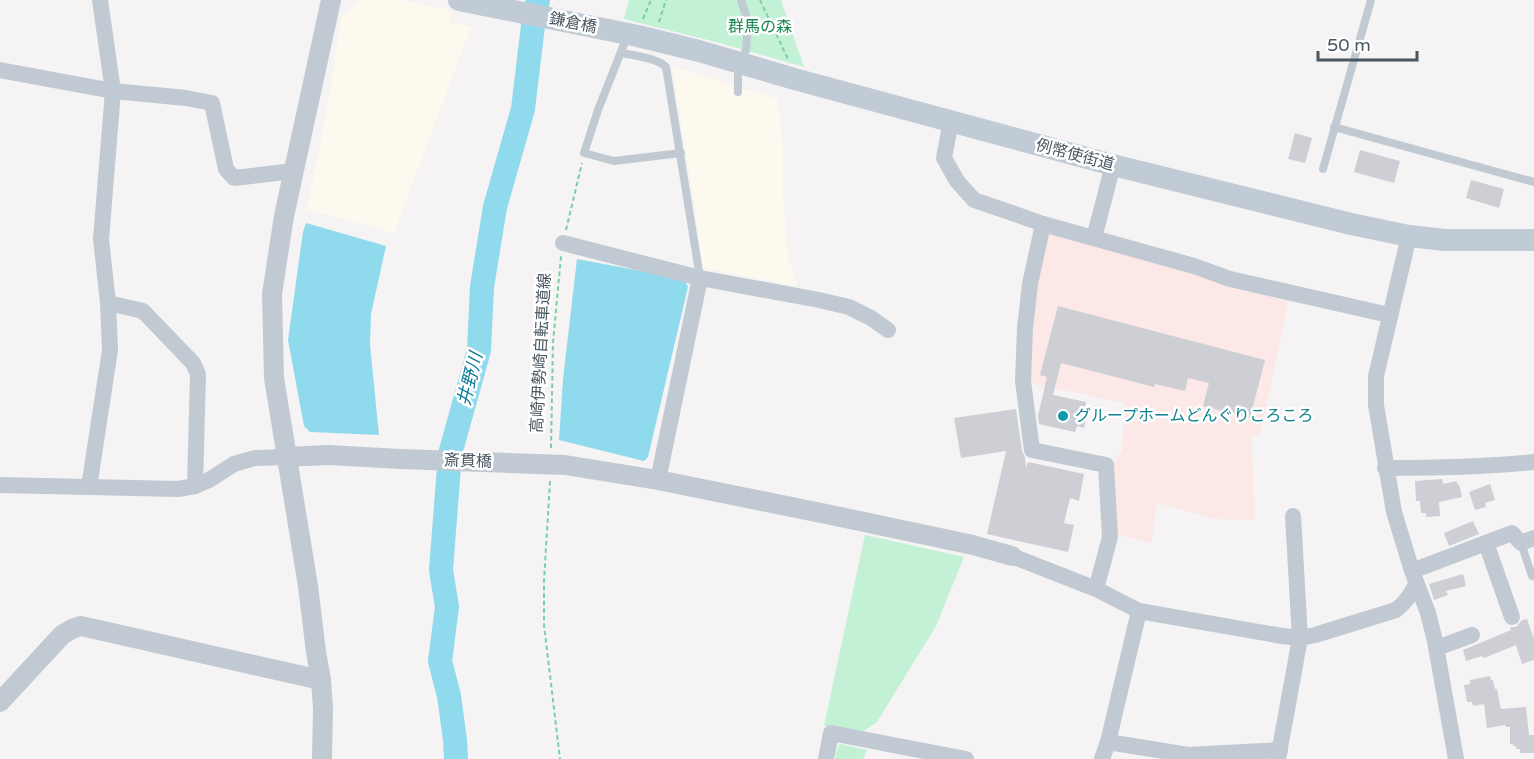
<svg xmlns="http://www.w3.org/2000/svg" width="1534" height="759" font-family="'Varela Round','Noto Sans JP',sans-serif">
<rect width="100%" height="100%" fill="#f5f3f3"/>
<g fill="#fdf9ef">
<polygon points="362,0 400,0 451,10 450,22 471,27 394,233 306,209 315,171 332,80 341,16"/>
<polygon points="672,66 778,99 783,153 783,196 788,258 798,286 703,268 695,209"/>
</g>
<polygon fill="#fce8e6" points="1048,231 1289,299 1260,435 1251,435 1255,520 1216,519 1157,503 1151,543 1114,534 1112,466 1122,450 1124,403 1025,382 1024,357"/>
<g fill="#c3f1d5">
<polygon points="629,0 781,0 804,67 716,42 624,19"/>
<polygon points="865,535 964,557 936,626 877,722 862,732 824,726"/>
<polygon points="840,744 867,750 863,759 835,759 837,749"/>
</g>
<g fill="#90daee">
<polygon points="306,223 386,246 371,314 370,345 379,435 310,432 304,426 288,340 303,232"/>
<polygon points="577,259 684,279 688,287 648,457 644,461 559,440 563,379"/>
</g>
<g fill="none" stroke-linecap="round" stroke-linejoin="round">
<polyline stroke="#90daee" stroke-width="4" points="447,759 455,740"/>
<polyline stroke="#90daee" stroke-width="24" points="456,759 455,740 449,696 440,661 447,607 441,570 450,454 479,350 482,287 495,207 523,109 534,17 538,0"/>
</g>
<g fill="#cdcfd5">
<polygon points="1295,133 1312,138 1305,163 1288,159"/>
<polygon points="1360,150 1400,161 1394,183 1354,172"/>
<polygon points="1471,180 1504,189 1499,208 1466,198"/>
<polygon points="1058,306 1265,360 1250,418 1203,406 1209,383 1188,378 1185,391 1155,384 1154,387 1061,363 1053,395 1086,402 1085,407 1089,408 1084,428 1077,426 1075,432 1039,424 1038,416 1047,377 1040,375"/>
<polygon points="1016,409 1022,451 1025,457 1026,468 1028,462 1084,474 1079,501 1070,498 1064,523 1074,525 1068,552 987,534 1006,451 961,458 954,418"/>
<polygon points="1442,479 1443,484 1457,481 1457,485 1459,484 1462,497 1439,502 1440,516 1426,517 1426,513 1421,513 1420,501 1416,501 1415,481"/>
<polygon points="1490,484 1495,500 1485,503 1486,507 1475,510 1469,492"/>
<polygon points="1473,521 1479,534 1449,546 1444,533"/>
<polygon points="1463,574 1466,586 1446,591 1448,595 1434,600 1429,584"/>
<polygon points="1527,619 1534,639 1534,660 1522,664 1516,645 1484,658 1482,656 1466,661 1463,650 1511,630 1510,627 1516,627 1522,620"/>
<polygon points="1490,676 1491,680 1493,680 1495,689 1497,689 1501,709 1526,707 1529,735 1534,735 1534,753 1520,753 1520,749 1516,749 1516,746 1513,746 1513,744 1510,744 1510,727 1506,727 1505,725 1487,728 1484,704 1473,706 1472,702 1467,702 1464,685 1470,684 1470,680"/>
</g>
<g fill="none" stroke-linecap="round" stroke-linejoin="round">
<g stroke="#7ad0a6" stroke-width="2" stroke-dasharray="4.5 3" stroke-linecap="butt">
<polyline points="760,0 788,59"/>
<polyline points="643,19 651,0"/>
<polyline points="659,22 666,0"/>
<polyline points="566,230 582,163"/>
<polyline points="551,448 553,343 561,256"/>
<polyline points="550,481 544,581 544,625 560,759"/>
</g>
<g stroke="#c1cad2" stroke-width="8">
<polyline points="628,34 598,110 584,153 614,161 681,153"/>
<path d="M621,53C633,55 658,58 666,67L700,278"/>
<polyline points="738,92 738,72 746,50 747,38 747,19 741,0"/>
<polyline points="1334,127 1534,182"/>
<polyline points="1323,169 1371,0"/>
<polyline points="1521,543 1532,576"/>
</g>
<g stroke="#c1cad2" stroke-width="16">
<polyline points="0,70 113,91 186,98 212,103 226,169 234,178 294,171"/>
<polyline points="951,121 944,158 957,181 974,200 1015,214 1043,224 1194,266 1230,279 1389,315"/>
<polyline points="1043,224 1030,284 1025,328 1023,381 1032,450 1106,465 1110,537 1096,589"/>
<polyline points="1409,236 1376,376 1376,405 1394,512 1412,571 1428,613 1435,641 1456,759"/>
<polyline points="1094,238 1113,165"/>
<polyline points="563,243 700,278 819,300 849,307 871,318 888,330"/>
<polyline points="108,303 143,311 193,363 198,374 195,486"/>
<path d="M1385,468C1435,468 1485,467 1534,462"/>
<polyline points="658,480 700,278"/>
<polyline points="0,485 178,489 195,486 209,480 234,464 255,458 286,457"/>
<polyline points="89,487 110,350 108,303 101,239 113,91 100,0"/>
<polyline points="1486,543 1512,617"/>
<path d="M1012,556L1096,589L1139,611L1282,636L1300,638L1315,635L1396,610C1406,602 1411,595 1416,584"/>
<polyline points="1412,571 1512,533 1521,543 1534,538"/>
<polyline points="1437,648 1472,635"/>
<polyline points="1108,742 1188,755 1280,750"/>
<polyline points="826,759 831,733 966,759"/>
<polyline points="1102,759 1108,742 1139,611"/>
<polyline points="1278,759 1300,638 1293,516"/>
</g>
<g stroke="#c1cad2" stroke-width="20">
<polyline points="286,457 328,455 401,459 565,465 658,480 831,515 973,545 1012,556"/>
<polyline points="0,702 62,635 72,629 81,626 321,680"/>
<polyline points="322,759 323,709 321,680 316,652 308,586 274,378 272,294 284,216 331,0"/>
</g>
<polyline stroke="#c1cbd6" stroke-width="22" points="459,0 638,36 699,51 798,80 1113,165 1351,224 1409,236 1445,240 1534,240"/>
</g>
<circle fill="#0f9aa8" stroke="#fff" stroke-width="2" cx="1063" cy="416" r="6"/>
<g text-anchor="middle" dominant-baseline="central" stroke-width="5" stroke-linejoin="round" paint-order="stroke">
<g font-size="16" fill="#4a5661" stroke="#fff">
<text transform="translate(573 23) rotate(11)">鎌倉橋</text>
<text transform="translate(1075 155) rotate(15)">例幣使街道</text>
<text transform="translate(541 353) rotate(-87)">高崎伊勢崎自転車道線</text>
<text transform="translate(468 461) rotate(2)">斎貫橋</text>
</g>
<g font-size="16" fill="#17864f" stroke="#fff">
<text x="760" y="27">群馬の森</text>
</g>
<g font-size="16" fill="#0d838f" stroke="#fff" text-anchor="start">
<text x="1075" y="416">グループホームどんぐりころころ</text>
</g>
<g font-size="18" font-style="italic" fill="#0c7c9b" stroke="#fff">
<text transform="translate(470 379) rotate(-76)">井野川</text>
</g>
</g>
<path d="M1318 51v9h99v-9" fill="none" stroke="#4a5661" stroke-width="3"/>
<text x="1327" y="51" font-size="18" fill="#4a5661" stroke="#ffffff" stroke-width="4.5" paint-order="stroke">50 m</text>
</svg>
